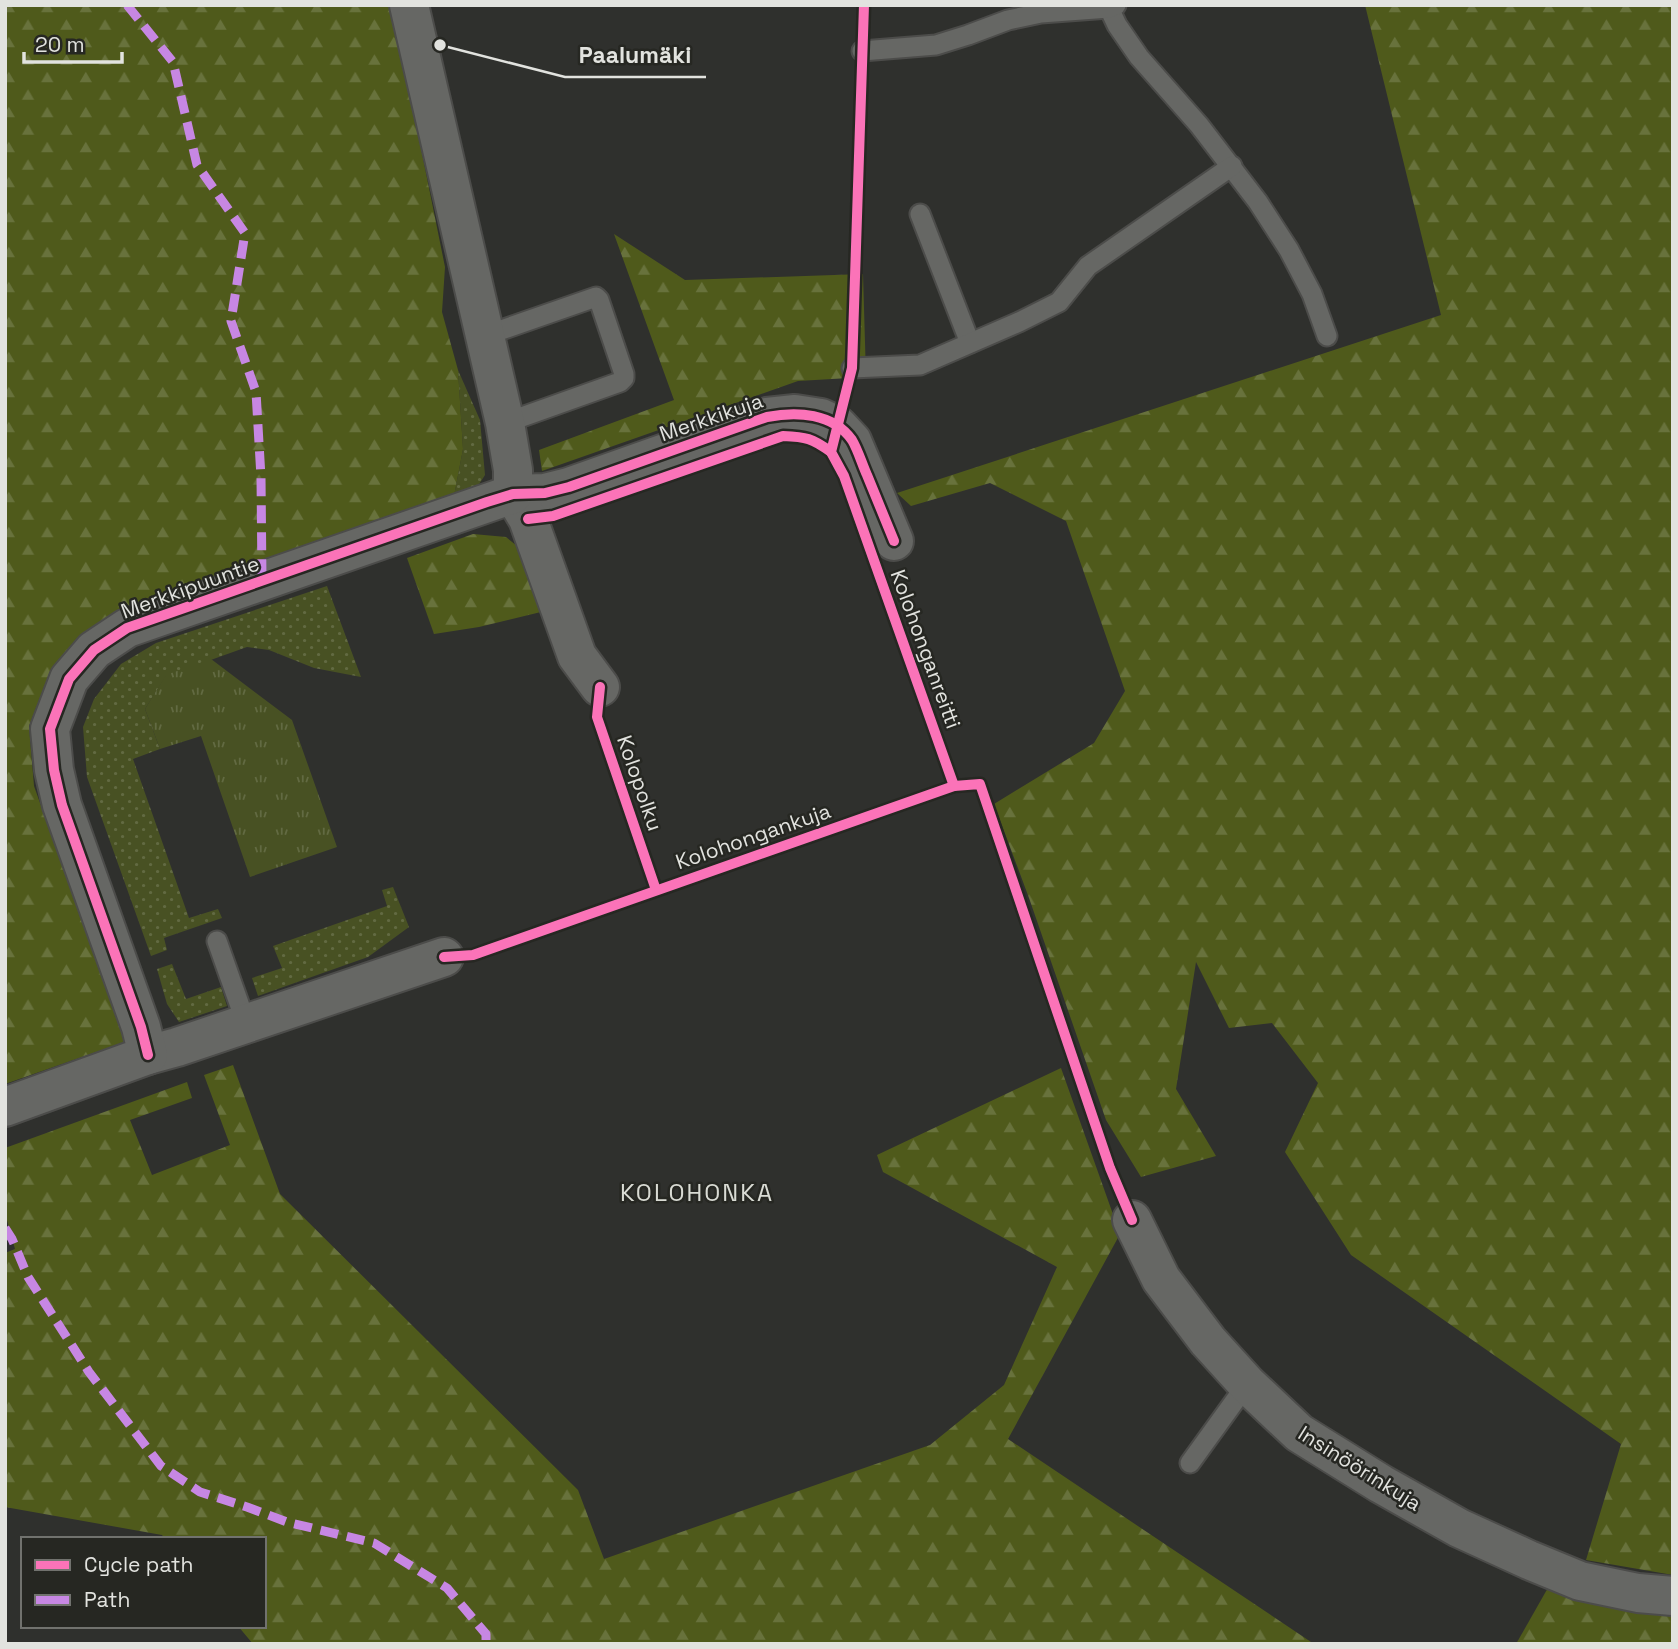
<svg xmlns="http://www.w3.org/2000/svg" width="1678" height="1649" font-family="'Space Grotesk',sans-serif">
<defs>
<pattern id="grass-dots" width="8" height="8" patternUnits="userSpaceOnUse" patternTransform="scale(1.75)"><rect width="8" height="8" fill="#485123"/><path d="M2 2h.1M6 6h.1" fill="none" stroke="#626a42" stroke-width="1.8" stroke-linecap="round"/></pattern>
<pattern id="forest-firs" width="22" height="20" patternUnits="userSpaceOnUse" patternTransform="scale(1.75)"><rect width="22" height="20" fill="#4f5a1b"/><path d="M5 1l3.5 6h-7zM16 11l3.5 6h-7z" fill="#68723c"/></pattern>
<pattern id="park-tufts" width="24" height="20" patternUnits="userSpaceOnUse" patternTransform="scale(1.75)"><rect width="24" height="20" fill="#485123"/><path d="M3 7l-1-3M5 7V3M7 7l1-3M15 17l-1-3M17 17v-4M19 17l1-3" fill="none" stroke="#626a42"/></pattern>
</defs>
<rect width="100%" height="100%" fill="#2f302d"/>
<g fill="url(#grass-dots)">
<polygon points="458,370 480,420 485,475 476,489 454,496 463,449"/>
<polygon points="327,586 361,677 314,668 269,650 247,647 166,676 145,709 160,749 133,759 189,918 218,909 222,918 164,938 167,950 151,956 87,777 83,727 94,699 121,664 156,643"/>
<polygon points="393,887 409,927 368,957 258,996 252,978 282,968 273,946 387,906 382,890"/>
<polygon points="172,964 186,999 221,987 227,1006 179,1022 167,1004 157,969"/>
</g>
<g fill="url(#forest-firs)">
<polygon points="5,5 392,5 445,267 442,312 458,370 463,449 454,496 111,621 51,669 29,726 34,786 125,1042 5,1084"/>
<polygon points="1365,5 1673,5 1673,1575 1586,1560 1621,1444 1351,1255 1285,1152 1318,1083 1272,1023 1229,1028 1196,962 1176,1089 1216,1156 1141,1177 1106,1120 1029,898 994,804 1094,743 1125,691 1066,521 990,483 911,506 897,493 1441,315"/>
<polygon points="614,234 685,280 863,274 866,377 798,381 542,471 539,450 674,400"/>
<polygon points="473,534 506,537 522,550 545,611 479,627 434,634 407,558"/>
<polygon points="233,1065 280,1194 578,1490 604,1559 930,1445 1004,1385 1057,1267 883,1172 877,1155 1061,1068 1120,1234 1008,1439 1314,1644 253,1644 238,1626 264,1626 264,1539 165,1539 162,1535 5,1507 5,1253 15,1249 5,1213 5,1148 187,1082 192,1098 130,1120 152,1175 230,1145 204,1075"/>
<polygon points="1549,1586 1673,1611 1673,1644 1516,1644"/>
</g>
<polygon fill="url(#park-tufts)" points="211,659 292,720 337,847 250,877 201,736 160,749 145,709 166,675"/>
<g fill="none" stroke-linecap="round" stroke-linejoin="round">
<defs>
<g id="service">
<polyline points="1109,8 1117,25 1139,57 1199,125 1258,202 1289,250 1312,294 1327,336"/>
<polyline points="862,51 936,45 968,35 1008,20 1041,13 1109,8 1116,5"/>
<polyline points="920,214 970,343"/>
<polyline points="484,336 596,297 599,300 624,374 624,378 620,382 505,423"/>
<polyline points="852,368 920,365 1019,322 1059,302 1088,266 1232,166"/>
<polyline points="217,941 246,1023"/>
<polyline points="1190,1463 1247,1384"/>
</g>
<g id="minor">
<polyline points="513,494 545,493 569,487 767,417 795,414 821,418 838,426 852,441 894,541"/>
<polyline points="513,494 528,519 577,656 600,687"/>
<polyline points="148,1055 177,1047 444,957"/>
<polyline points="1132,1220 1161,1279 1208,1341 1247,1384 1299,1433 1381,1484 1459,1528 1529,1560 1580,1581 1638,1593 1673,1596"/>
</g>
<polyline id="tertiary" points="5,1107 148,1055 141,1027 62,805 54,770 50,729 69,679 94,650 127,628 513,494 513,470 505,423 409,5"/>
</defs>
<use href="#service" stroke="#4c4c4a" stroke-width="23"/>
<use href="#minor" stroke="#4c4c4a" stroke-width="42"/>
<use href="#tertiary" stroke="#4c4c4a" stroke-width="42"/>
<use href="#service" stroke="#666764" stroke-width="19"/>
<use href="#minor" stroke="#666764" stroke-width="38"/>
<use href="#tertiary" stroke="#666764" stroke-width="38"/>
<g stroke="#c787e3" stroke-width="9" stroke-dasharray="18 9" stroke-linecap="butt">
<polyline points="127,5 173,62 197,165 245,233 231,321 256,392 261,477 262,581"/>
<polyline points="5,1228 12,1239 28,1277 89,1372 161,1466 200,1492 247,1507 287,1522 374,1543 447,1588 486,1634 486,1644"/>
</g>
<defs>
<g id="cycleway">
<polyline points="864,5 852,368 831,452 844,476 954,786"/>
<path d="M528,519L553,516L783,436C806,437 812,438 831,452"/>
<polyline points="600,687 597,717 656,890"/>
<polyline points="444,957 473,955 954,786 980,784 1110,1168 1132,1220"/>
<path d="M148,1055L141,1027L62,805L54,770L50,729L69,679L94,650L127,628L487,502L513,494L545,493L569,487L767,417C797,411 833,413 852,440C858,450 862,464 867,475C876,497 885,519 894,541"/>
</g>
</defs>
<use href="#cycleway" stroke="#262722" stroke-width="15"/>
<use href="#cycleway" stroke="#fb73b8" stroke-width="10"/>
</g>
<g text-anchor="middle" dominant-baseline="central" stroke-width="5" stroke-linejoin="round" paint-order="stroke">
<g font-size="21" fill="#e2e3df" stroke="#262722">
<text transform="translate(711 417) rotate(-19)">Merkkikuja</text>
<text transform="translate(190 587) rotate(-20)">Merkkipuuntie</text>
<text transform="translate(926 649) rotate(70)">Kolohonganreitti</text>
<text transform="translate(640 783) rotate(71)">Kolopolku</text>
<text transform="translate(753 836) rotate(-19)">Kolohongankuja</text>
<text transform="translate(1360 1468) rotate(32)">Insinöörinkuja</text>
</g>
<g font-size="24" letter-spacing="2" fill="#d9dbd4" stroke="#262722">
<text x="697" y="1192">KOLOHONKA</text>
</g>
</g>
<path fill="none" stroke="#e2e3df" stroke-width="2.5" d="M440 45L565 77H706"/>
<circle fill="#e2e3df" stroke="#262722" stroke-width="2.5" cx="440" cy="45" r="7"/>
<g font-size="23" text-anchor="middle" font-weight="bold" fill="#e2e3df" stroke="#262722" stroke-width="5" stroke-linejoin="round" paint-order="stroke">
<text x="635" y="63">Paalumäki</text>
</g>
<rect width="1678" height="1649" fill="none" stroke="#e2e3df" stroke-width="14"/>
<rect x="21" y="1537" width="245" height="91" fill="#262722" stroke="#71726e" stroke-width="2"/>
<rect x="35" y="1560" width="35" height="10" fill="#fb73b8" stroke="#71726e" stroke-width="2"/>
<text x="84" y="1572" font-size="21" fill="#e2e3df">Cycle path</text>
<rect x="35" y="1595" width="35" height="10" fill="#c787e3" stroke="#71726e" stroke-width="2"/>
<text x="84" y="1607" font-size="21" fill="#e2e3df">Path</text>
<path d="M24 52v10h98v-10" fill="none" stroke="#e2e3df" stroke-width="3.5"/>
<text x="35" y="52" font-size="21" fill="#e2e3df" stroke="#262722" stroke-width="5" paint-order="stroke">20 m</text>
</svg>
